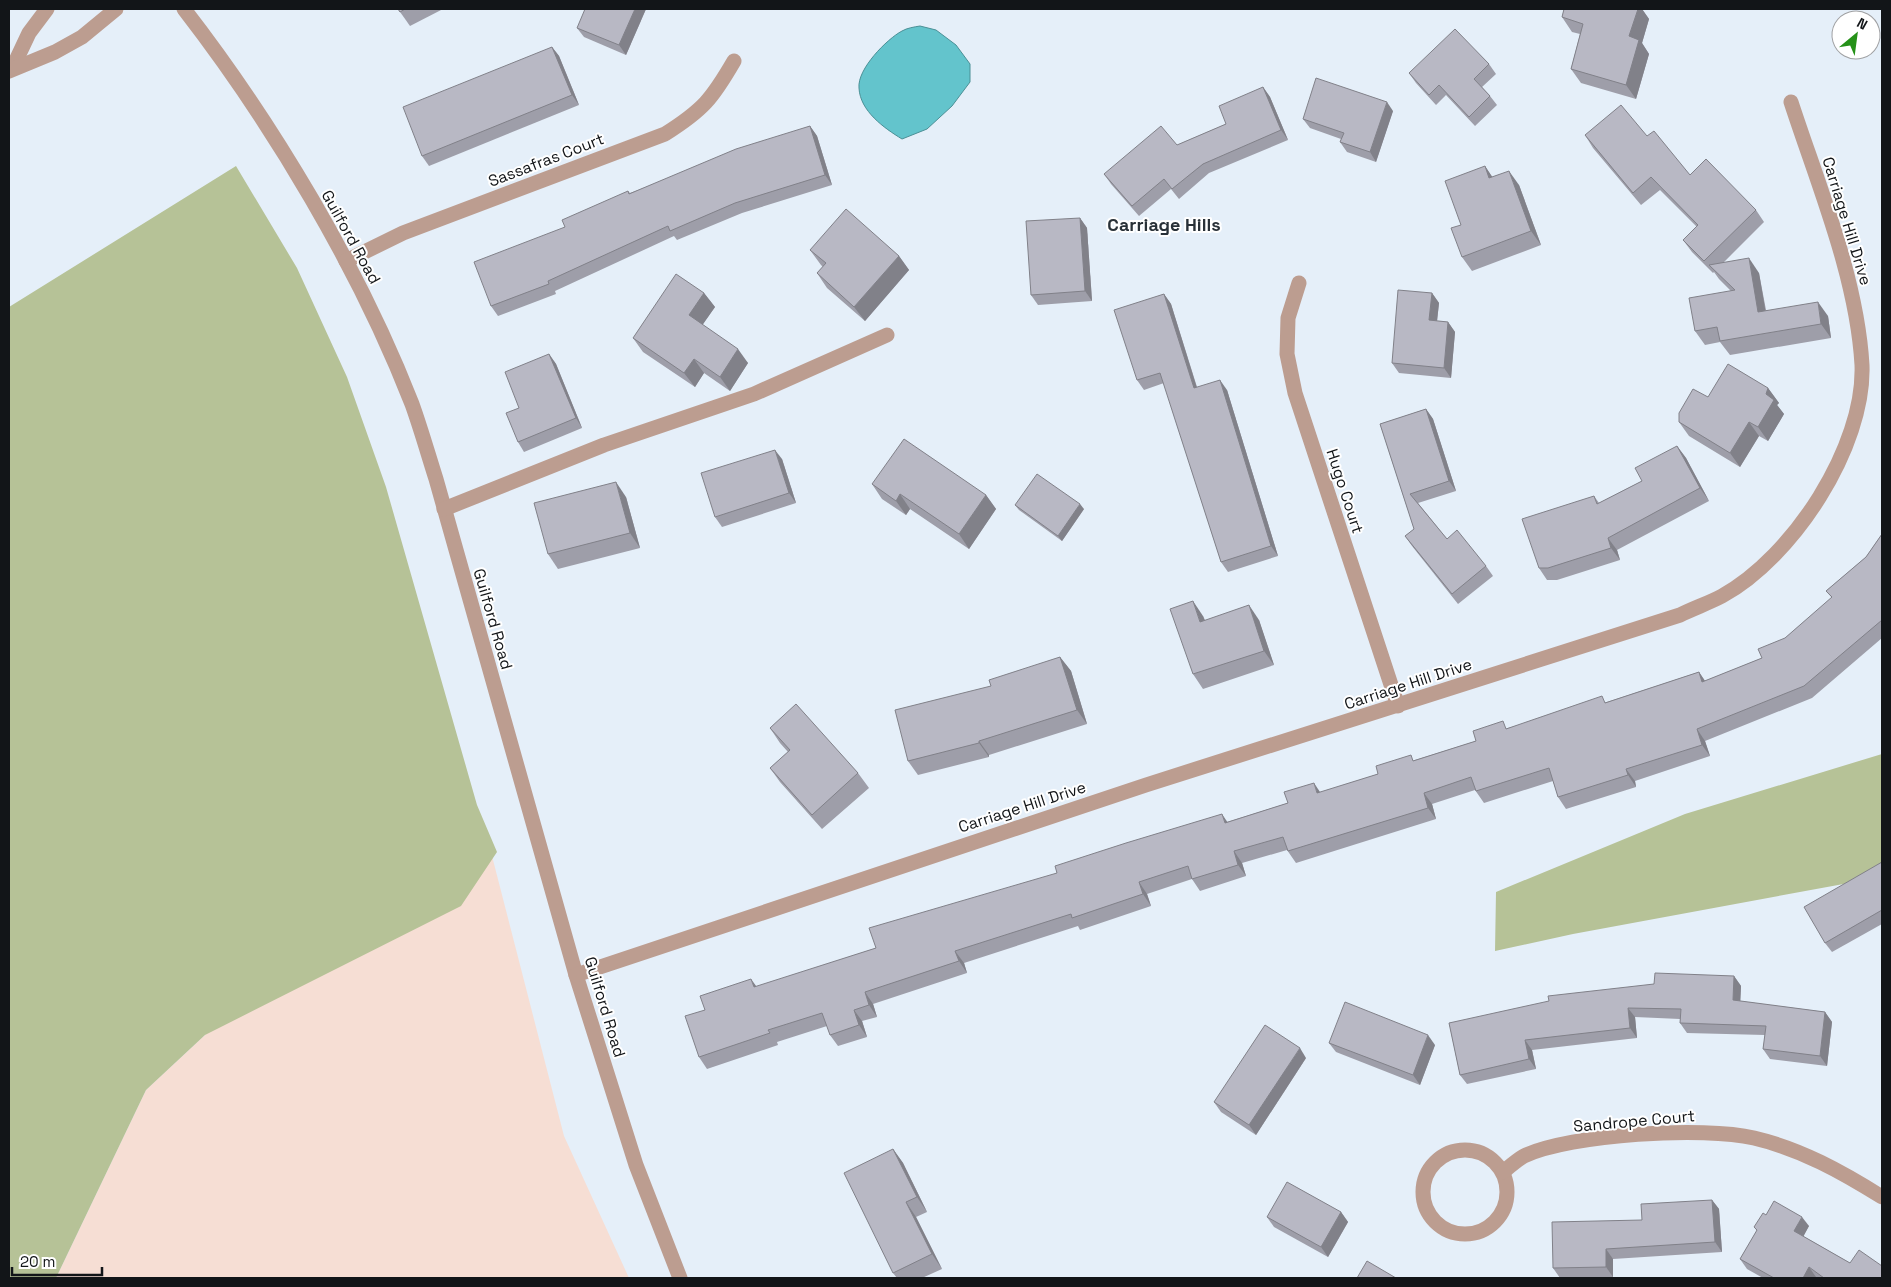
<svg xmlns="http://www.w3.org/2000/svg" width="1891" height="1287" font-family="'Space Grotesk',sans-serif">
<rect width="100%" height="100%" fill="#e5eff9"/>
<polygon fill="#f6ded4" points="492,856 564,1136 629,1278 56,1278 146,1090 349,901"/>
<g fill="#b6c297">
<polygon points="236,166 297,268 347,377 386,487 477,805 497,852 461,906 205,1035 146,1090 56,1278 9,1278 9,307"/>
<polygon points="1882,754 1882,869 1849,883 1573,934 1495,951 1496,892 1685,814"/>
</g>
<path fill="#63c4cc" stroke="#4b9096" d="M920,26L936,30L956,45L970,64V82L952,106L927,129L902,139C884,128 860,111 859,88C857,69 887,39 902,31C907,28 914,27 920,26Z"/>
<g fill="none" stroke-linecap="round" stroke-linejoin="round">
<g stroke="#bc9d90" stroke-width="15">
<path d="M184,9C273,124 359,268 412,404C421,429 428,454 436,479L576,975L636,1165L680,1278"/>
<polyline points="12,69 29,33 47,9"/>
<polyline points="9,71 55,52 82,37 116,9"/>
<path d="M346,261L403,233L665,134C703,110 712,99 734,61"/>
<polyline points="1299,283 1288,318 1287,354 1295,393 1398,706"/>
<polyline points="444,509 604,445 754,394 887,335"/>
<path d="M576,975L1146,785L1680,615C1694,608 1709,603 1722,596C1793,557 1865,447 1862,365C1857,277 1818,185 1791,102"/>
<circle cx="1465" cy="1192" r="42"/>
<path d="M1503,1172C1509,1167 1517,1160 1524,1156C1571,1134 1704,1126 1754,1138C1801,1149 1842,1172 1882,1197"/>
</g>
</g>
<g fill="#9e9ea9">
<polygon points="398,9 443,9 410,26"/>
<polygon points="646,9 626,55 584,37 577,28"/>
<polygon points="1564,9 1642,9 1649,19 1642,43 1649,54 1636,99 1581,83 1571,69 1580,34 1572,32 1562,17"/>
<polygon points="552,47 559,56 579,105 429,166 422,156"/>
<polygon points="1489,64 1496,74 1482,87 1490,96 1497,105 1475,126 1446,95 1436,105 1416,83 1409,73"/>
<polygon points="1263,87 1270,97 1288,140 1209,173 1179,199 1171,189 1139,216 1111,184 1104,174 1177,145 1226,124"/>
<polygon points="1393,111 1376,162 1347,152 1340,142 1341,139 1310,128 1303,119"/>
<polygon points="810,126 817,136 832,185 742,213 677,240 674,236 555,291 556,294 498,316 491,306 565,227 628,191 630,193"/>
<polygon points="1585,135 1647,136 1690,175 1756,210 1764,222 1723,263 1759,273 1766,310 1828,316 1831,338 1730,355 1720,342 1705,345 1695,331 1731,291 1719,279 1714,272 1713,273 1692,252 1683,240 1697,227 1660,190 1641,205 1593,148"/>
<polygon points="1485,166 1492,177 1519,185 1541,245 1472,271 1462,257 1461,225"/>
<polygon points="1080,218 1087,228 1092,301 1038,305 1031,295"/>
<polygon points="810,250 899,256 909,270 865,321 827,288 817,273 823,267 821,265"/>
<polygon points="704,293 715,307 702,325 748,363 730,391 704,373 695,387 643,352 633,338"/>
<polygon points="1432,293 1439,303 1437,321 1448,322 1455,332 1451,378 1399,373 1392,363"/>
<polygon points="1164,294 1171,304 1197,387 1227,390 1278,556 1228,572 1221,562 1164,383 1144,390 1137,380"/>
<polygon points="549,354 556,364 582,428 524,452 518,442 519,408"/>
<polygon points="1768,388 1779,403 1777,405 1784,414 1768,441 1759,436 1740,467 1689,436 1679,422 1708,397"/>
<polygon points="1426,409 1433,419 1456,491 1418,503 1447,539 1486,566 1493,576 1458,604 1412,546 1405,536 1414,529 1380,424"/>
<polygon points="1677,446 1686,458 1709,501 1617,550 1620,560 1557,580 1547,580 1539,568 1594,496 1599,503 1642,481"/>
<polygon points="782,459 796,503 722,527 715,517"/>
<polygon points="872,484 986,495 996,509 969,549 910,509 906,515 882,499"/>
<polygon points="626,497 640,548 558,569 548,554"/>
<polygon points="1015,505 1084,509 1062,541 1019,510"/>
<polygon points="1882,534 1882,638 1812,698 1705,741 1710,756 1635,781 1636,787 1566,809 1558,797 1553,781 1484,803 1475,790 1432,804 1436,819 1296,863 1287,850 1242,863 1246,876 1200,891 1192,879 1147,894 1151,906 1080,930 1078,926 964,963 967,973 873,1004 877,1017 862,1021 867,1037 838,1046 830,1035 827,1026 777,1042 778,1045 707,1069 699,1057 705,1010 757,987 876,948 1227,822 1288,803 1378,774 1415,760 1476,741 1508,728 1607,702 1699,672 1705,681 1762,658 1832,598 1826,591 1866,557"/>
<polygon points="1203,616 1205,620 1259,620 1274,665 1203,689 1193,674"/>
<polygon points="1060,657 1071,671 1087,724 989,755 989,757 918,775 908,761 991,686"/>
<polygon points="770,728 858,773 869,788 822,829 780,782 770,768 788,752 780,743"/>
<polygon points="1882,862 1882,924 1832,952 1825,943"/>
<polygon points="1734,976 1741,986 1740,1001 1825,1012 1832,1022 1827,1066 1770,1059 1763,1049 1765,1035 1687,1033 1680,1023 1680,1019 1635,1017 1637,1038 1532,1050 1536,1069 1467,1084 1460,1075 1449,1023"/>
<polygon points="1329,1043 1435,1045 1420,1085 1336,1052"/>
<polygon points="1306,1058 1256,1135 1221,1112 1214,1102"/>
<polygon points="893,1149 903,1163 927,1212 916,1217 942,1269 922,1278 897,1278 893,1273"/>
<polygon points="1712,1200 1719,1209 1722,1252 1613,1259 1613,1277 1560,1278 1553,1268 1642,1220"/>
<polygon points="1341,1212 1348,1222 1328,1257 1274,1227 1267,1217"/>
<polygon points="1766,1215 1809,1226 1803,1236 1850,1263 1882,1278 1818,1278 1816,1277 1815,1278 1763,1278 1747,1269 1740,1259 1757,1231 1754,1227"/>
</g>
<g fill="#818189">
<polygon points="635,9 646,9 626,55 619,45"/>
<polygon points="1638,9 1642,9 1649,19 1642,43 1649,54 1636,99 1626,85 1629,36"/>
<polygon points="552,47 559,56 579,105 572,95"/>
<polygon points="1263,87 1270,97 1288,140 1281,130"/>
<polygon points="1387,102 1393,111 1376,162 1370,152"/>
<polygon points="810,126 817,136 832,185 825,175"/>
<polygon points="1485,166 1495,181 1489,178"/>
<polygon points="1509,171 1519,185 1541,245 1531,231"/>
<polygon points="1080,218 1087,228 1092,301 1085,291"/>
<polygon points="899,256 909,270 865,321 854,307"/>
<polygon points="1749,258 1759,273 1768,326 1758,312"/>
<polygon points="704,293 715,307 699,330 689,315"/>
<polygon points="1432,293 1439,303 1436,330 1429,320"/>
<polygon points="1164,294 1171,304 1200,398 1194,388"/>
<polygon points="1818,302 1828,316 1831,338 1821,324"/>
<polygon points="1448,322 1455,332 1451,378 1444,368"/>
<polygon points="738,349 748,363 730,391 720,377"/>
<polygon points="549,354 556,364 582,428 576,418"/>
<polygon points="694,359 704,373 695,387 684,373"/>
<polygon points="1220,380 1227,390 1278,556 1271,546"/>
<polygon points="1768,388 1779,403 1777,405 1784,414 1768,441 1758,427 1766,394"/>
<polygon points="1426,409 1433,419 1456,491 1449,481"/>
<polygon points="1749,422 1759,436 1740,467 1730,453"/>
<polygon points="1677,446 1686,458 1709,501 1700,488"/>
<polygon points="775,450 782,459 796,503 789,493"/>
<polygon points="616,482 626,497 640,548 630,533"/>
<polygon points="900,494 910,509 906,515 896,501"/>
<polygon points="986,495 996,509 969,549 959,534"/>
<polygon points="1080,504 1084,509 1062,541 1058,536"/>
<polygon points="1608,538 1617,550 1620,560 1611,548"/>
<polygon points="1193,601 1203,616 1210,636 1200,622"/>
<polygon points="1249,605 1259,620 1274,665 1264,651"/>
<polygon points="1060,657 1071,671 1087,724 1077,710"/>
<polygon points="1699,672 1707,684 1702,682"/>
<polygon points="1697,729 1705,741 1710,756 1702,745"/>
<polygon points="979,741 989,755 989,757 979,743"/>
<polygon points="1626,769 1635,781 1636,787 1628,775"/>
<polygon points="1314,783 1322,795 1317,793"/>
<polygon points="1424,793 1432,804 1436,819 1428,808"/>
<polygon points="1222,814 1230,826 1225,823"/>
<polygon points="1234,851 1242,863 1246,876 1238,865"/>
<polygon points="1139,882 1147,894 1151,906 1143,894"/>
<polygon points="955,951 964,963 967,973 959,961"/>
<polygon points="1734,976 1741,986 1740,1010 1733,1000"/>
<polygon points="751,979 759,990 754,987"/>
<polygon points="865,992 873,1004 877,1017 869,1005"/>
<polygon points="1628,1008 1635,1017 1637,1038 1630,1028"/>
<polygon points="854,1010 862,1021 867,1037 859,1025"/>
<polygon points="1825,1012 1832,1022 1827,1066 1820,1056"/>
<polygon points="1428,1035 1435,1045 1420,1085 1413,1075"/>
<polygon points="1525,1040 1532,1050 1536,1069 1529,1059"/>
<polygon points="1300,1048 1306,1058 1256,1135 1249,1125"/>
<polygon points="893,1149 903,1163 927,1212 917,1197"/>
<polygon points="1712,1200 1719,1209 1722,1252 1715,1242"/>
<polygon points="906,1202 916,1217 942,1269 932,1254"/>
<polygon points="1341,1212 1348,1222 1328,1257 1321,1247"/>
<polygon points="1802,1217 1809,1226 1801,1241 1794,1231"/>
<polygon points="1606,1249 1613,1259 1613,1277 1606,1267"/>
<polygon points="1809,1267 1816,1277 1815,1278 1803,1278"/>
</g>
<g fill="#b8b8c4" stroke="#818189">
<polygon points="398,9 405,9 400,12"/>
<polygon points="585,9 635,9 619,45 577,28"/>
<polygon points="1564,9 1638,9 1629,36 1639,40 1626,85 1571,69 1583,24 1562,17"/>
<polygon points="1455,29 1489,64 1474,79 1490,96 1469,117 1439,85 1429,95 1409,73"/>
<polygon points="552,47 572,95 422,156 403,107"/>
<polygon points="1316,78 1387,102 1370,152 1340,142 1344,133 1303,119"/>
<polygon points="1263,87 1281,130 1203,164 1172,189 1164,179 1132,206 1104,174 1161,126 1177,145 1226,124 1219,106"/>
<polygon points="1621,105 1647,136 1654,131 1690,175 1706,159 1756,210 1704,261 1683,240 1698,225 1651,177 1633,193 1585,135"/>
<polygon points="810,126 825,175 735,203 670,231 668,226 548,281 549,284 491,306 474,262 565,227 562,220 628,191 629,194 736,149"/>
<polygon points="1485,166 1489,178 1509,171 1531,231 1462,257 1451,228 1461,225 1445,181"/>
<polygon points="846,209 899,256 854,307 817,273 826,263 810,250"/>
<polygon points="1080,218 1085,291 1031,295 1026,221"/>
<polygon points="1749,258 1758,312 1818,302 1821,324 1720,341 1717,327 1695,331 1689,298 1735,290 1709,265"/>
<polygon points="676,274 704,293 689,315 738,349 720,377 694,359 684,373 633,338"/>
<polygon points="1398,290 1432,293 1429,320 1448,322 1444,368 1392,363"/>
<polygon points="1164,294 1194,388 1220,380 1271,546 1221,562 1160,373 1137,380 1114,310"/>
<polygon points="549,354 576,418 518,442 506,413 519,408 505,372"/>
<polygon points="1728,364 1768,388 1766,394 1774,400 1758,427 1749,422 1730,453 1679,422 1679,413 1693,389 1708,397"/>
<polygon points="1426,409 1449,481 1410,494 1447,539 1457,530 1486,566 1452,594 1405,536 1414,529 1380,424"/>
<polygon points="904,439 986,495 959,534 900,494 896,501 872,484"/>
<polygon points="1677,446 1700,488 1608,538 1611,548 1548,568 1539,568 1522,519 1594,496 1597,504 1642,481 1635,468"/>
<polygon points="775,450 789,493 715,517 701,473"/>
<polygon points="1037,474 1080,504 1058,536 1015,505"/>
<polygon points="616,482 630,533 548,554 534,503"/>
<polygon points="1882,534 1882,620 1804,686 1697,729 1702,745 1626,769 1628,775 1558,797 1549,768 1476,791 1471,777 1424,793 1428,808 1288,851 1283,837 1234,851 1238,865 1192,879 1188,866 1139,882 1143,894 1072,918 1071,914 955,951 959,961 865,992 869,1005 854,1010 859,1025 830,1035 822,1013 768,1030 770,1033 699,1057 685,1016 705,1010 700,996 751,979 754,987 876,948 869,928 1057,873 1055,866 1126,843 1222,814 1225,823 1288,803 1284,792 1314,783 1317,793 1378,774 1376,766 1411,755 1413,761 1476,741 1473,731 1503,721 1506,729 1602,696 1605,703 1699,672 1702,682 1762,658 1758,649 1785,638 1832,597 1826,591 1866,557"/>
<polygon points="1193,601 1200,622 1249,605 1264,651 1193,674 1170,609"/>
<polygon points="1060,657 1077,710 979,741 979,743 908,761 895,710 991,686 989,680"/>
<polygon points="796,704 858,773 812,815 770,768 790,750 770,728"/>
<polygon points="1882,862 1882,910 1825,943 1804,907"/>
<polygon points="1655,973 1734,976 1733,1000 1825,1012 1820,1056 1763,1049 1766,1026 1680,1023 1681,1009 1628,1008 1630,1028 1525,1040 1529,1059 1460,1075 1449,1023 1549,1001 1548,996 1654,984"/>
<polygon points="1345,1002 1428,1035 1413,1075 1329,1043"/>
<polygon points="1265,1025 1300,1048 1249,1125 1214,1102"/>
<polygon points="893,1149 917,1197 906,1202 932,1254 893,1273 844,1173"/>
<polygon points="1287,1182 1341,1212 1321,1247 1267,1217"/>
<polygon points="1712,1200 1715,1242 1606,1249 1606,1267 1553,1268 1552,1222 1642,1220 1641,1204"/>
<polygon points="1774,1201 1802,1217 1794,1231 1850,1263 1859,1250 1882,1266 1882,1278 1824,1278 1809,1267 1803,1278 1774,1278 1740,1259 1757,1230 1754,1227 1763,1213 1766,1215"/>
<polygon points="1367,1261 1396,1278 1357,1278"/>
</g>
<g text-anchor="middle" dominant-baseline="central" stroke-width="4" stroke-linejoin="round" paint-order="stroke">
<g font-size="16" fill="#121518" stroke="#fff">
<text transform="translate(546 160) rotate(-21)">Sassafras Court</text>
<text transform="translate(1847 221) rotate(73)">Carriage Hill Drive</text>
<text transform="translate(351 237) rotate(61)">Guilford Road</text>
<text transform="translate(1345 491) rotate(72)">Hugo Court</text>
<text transform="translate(493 619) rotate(74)">Guilford Road</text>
<text transform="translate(1408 684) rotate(-18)">Carriage Hill Drive</text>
<text transform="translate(1022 807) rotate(-18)">Carriage Hill Drive</text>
<text transform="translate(605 1007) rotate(73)">Guilford Road</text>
<text transform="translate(1634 1121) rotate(-5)">Sandrope Court</text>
</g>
<g font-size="18" font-weight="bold" fill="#293138" stroke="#fff">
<text x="1164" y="224">Carriage Hills</text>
</g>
</g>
<rect width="1891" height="1287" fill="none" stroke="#121518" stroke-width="20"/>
<g transform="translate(1856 35) rotate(29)"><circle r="24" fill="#ffffff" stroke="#a0a1a3"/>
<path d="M0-4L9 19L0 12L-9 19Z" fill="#259118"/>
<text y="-8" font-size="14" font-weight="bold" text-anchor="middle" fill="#121518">N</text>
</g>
<path d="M12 1267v8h90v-8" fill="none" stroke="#121518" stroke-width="2.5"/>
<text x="20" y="1267" font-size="15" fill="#121518" stroke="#ffffff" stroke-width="4" paint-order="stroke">20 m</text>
</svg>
